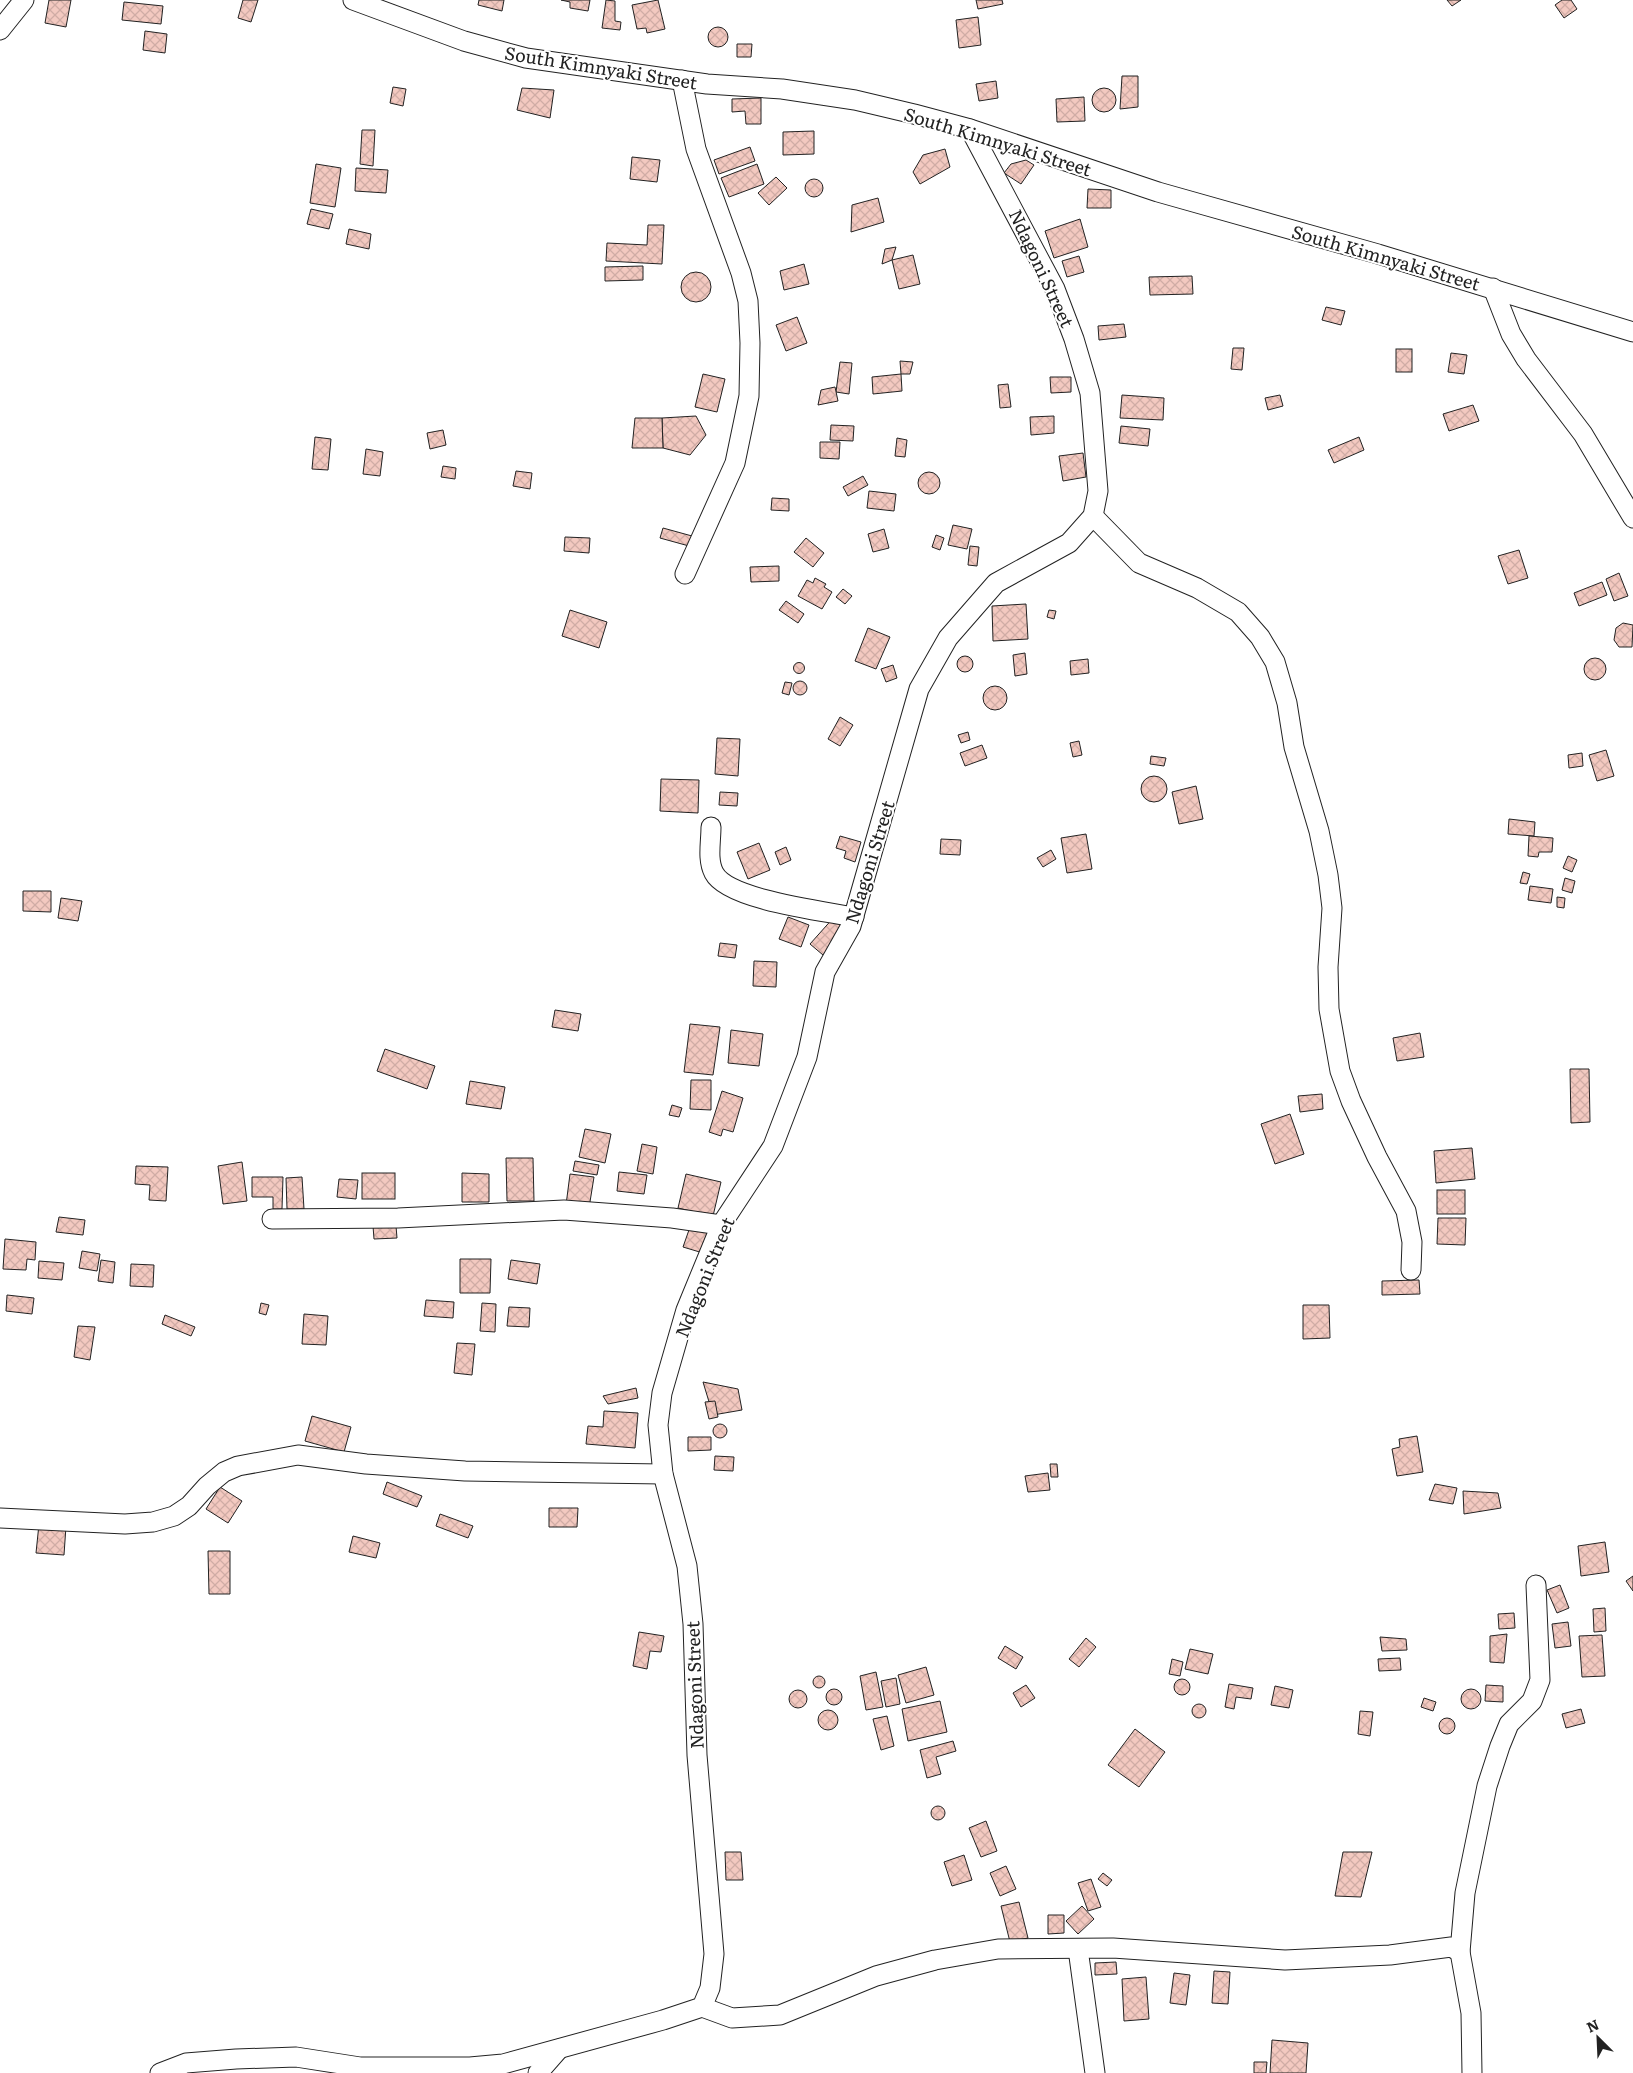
<svg xmlns="http://www.w3.org/2000/svg" width="1633" height="2073" font-family="Literata,serif">
<defs>
<pattern id="building-cross-hatch" width="8" height="8" patternUnits="userSpaceOnUse" patternTransform="scale(1.25)"><rect width="8" height="8" fill="#f3c9c0"/><path d="M0 0l8 8M0 8l8-8" fill="none" stroke="#d0aca5"/></pattern>
</defs>
<rect width="100%" height="100%" fill="#fff"/>
<g fill="url(#building-cross-hatch)" stroke="#222">
<polygon points="49,0 71,0 66,27 45,23"/>
<polygon points="243,0 258,0 251,22 238,18"/>
<polygon points="479,0 504,0 502,11 478,5"/>
<polygon points="561,0 590,0 588,11 570,8 570,2"/>
<polygon points="606,0 615,1 615,21 621,22 620,30 602,28"/>
<polygon points="658,0 665,29 647,33 646,28 637,29 632,5"/>
<polygon points="976,0 1002,0 1003,4 978,9"/>
<polygon points="1447,0 1461,0 1452,6"/>
<polygon points="1562,0 1571,0 1577,9 1564,18 1555,5"/>
<polygon points="124,2 163,6 161,24 122,20"/>
<polygon points="978,17 981,45 959,48 956,20"/>
<circle cx="718" cy="37" r="10"/>
<polygon points="145,31 167,34 165,53 143,50"/>
<polygon points="737,44 752,44 751,57 737,57"/>
<polygon points="1122,76 1138,76 1138,107 1120,109"/>
<polygon points="996,81 998,98 979,101 976,84"/>
<polygon points="393,87 406,89 403,106 390,103"/>
<polygon points="522,88 554,90 550,118 517,110"/>
<circle cx="1104" cy="100" r="12"/>
<polygon points="1084,97 1085,121 1057,122 1056,99"/>
<polygon points="761,98 761,124 746,124 745,111 732,112 732,99"/>
<polygon points="362,130 375,130 373,166 360,164"/>
<polygon points="814,131 814,154 783,155 783,132"/>
<polygon points="750,147 755,161 719,174 714,160"/>
<polygon points="945,149 950,167 920,184 913,172 923,155"/>
<polygon points="632,157 660,160 657,182 630,179"/>
<polygon points="1026,160 1034,165 1021,184 1004,173 1011,164"/>
<polygon points="316,164 341,168 335,207 310,203"/>
<polygon points="757,164 764,184 729,197 721,178"/>
<polygon points="356,168 388,170 386,193 355,191"/>
<polygon points="776,177 787,188 769,205 758,193"/>
<circle cx="814" cy="188" r="9"/>
<polygon points="1088,189 1111,190 1111,208 1087,208"/>
<polygon points="878,198 884,222 851,232 852,205"/>
<polygon points="311,209 333,214 329,229 307,224"/>
<polygon points="1080,219 1088,247 1054,258 1045,231"/>
<polygon points="648,225 664,225 662,264 606,261 607,243 647,245"/>
<polygon points="349,229 371,234 369,249 346,244"/>
<polygon points="896,247 892,260 882,264 885,249"/>
<polygon points="913,255 920,284 899,289 892,260"/>
<polygon points="1079,256 1084,272 1067,277 1062,261"/>
<polygon points="804,264 809,284 784,290 780,271"/>
<polygon points="643,266 643,280 605,281 605,267"/>
<circle cx="696" cy="287" r="15"/>
<polygon points="1192,276 1193,294 1150,295 1149,277"/>
<polygon points="1326,307 1345,311 1341,325 1322,320"/>
<polygon points="797,317 807,343 786,351 776,325"/>
<polygon points="1124,324 1126,337 1099,340 1098,326"/>
<polygon points="1233,348 1244,348 1242,370 1231,369"/>
<rect x="1396" y="349" width="16" height="23"/>
<polygon points="1451,353 1467,355 1464,374 1448,372"/>
<polygon points="900,361 913,362 910,374 901,374"/>
<polygon points="840,362 852,363 849,394 836,392"/>
<polygon points="703,374 725,379 717,412 695,407"/>
<polygon points="901,374 902,391 873,394 872,377"/>
<polygon points="1050,377 1071,377 1071,392 1051,393"/>
<polygon points="1008,384 1011,407 1000,408 998,385"/>
<polygon points="835,387 838,401 818,405 821,390"/>
<polygon points="1122,395 1164,398 1163,420 1120,418"/>
<polygon points="1280,395 1283,406 1268,410 1265,398"/>
<polygon points="1473,405 1479,421 1449,431 1443,414"/>
<polygon points="696,416 706,435 690,455 663,448 662,418"/>
<polygon points="1054,416 1054,433 1031,435 1030,417"/>
<polygon points="635,418 662,418 663,448 632,448"/>
<polygon points="831,425 854,426 853,441 830,440"/>
<polygon points="1121,426 1150,429 1148,446 1119,443"/>
<polygon points="443,430 446,445 430,449 427,433"/>
<polygon points="315,437 331,439 328,470 312,469"/>
<polygon points="1359,437 1364,450 1334,463 1328,450"/>
<polygon points="897,438 907,440 905,457 895,456"/>
<polygon points="820,442 840,442 839,459 820,458"/>
<polygon points="366,449 383,452 380,476 363,474"/>
<polygon points="1083,453 1086,477 1063,481 1059,456"/>
<polygon points="443,466 456,468 455,479 441,477"/>
<polygon points="516,471 532,473 530,489 513,486"/>
<circle cx="929" cy="483" r="11"/>
<polygon points="863,476 868,485 848,496 843,487"/>
<polygon points="869,491 896,494 894,511 867,508"/>
<polygon points="772,498 789,499 789,511 771,510"/>
<polygon points="953,525 972,529 967,549 948,545"/>
<polygon points="663,528 692,536 689,546 660,538"/>
<polygon points="884,529 889,548 873,552 868,534"/>
<polygon points="936,535 944,538 940,550 932,547"/>
<polygon points="565,537 590,538 589,553 564,551"/>
<polygon points="806,538 824,553 813,567 794,552"/>
<polygon points="970,546 979,547 977,566 968,565"/>
<polygon points="1519,550 1528,578 1508,584 1498,556"/>
<polygon points="779,566 779,581 751,582 750,567"/>
<polygon points="1619,573 1628,596 1614,601 1606,579"/>
<polygon points="815,578 826,584 824,587 832,592 822,609 798,596 807,580 813,583"/>
<polygon points="1602,582 1607,595 1579,606 1574,593"/>
<polygon points="843,589 852,596 845,604 836,597"/>
<polygon points="786,601 804,614 798,623 779,610"/>
<polygon points="1026,604 1028,639 993,641 992,606"/>
<polygon points="570,610 607,622 599,648 562,636"/>
<polygon points="1049,610 1056,611 1054,619 1047,617"/>
<polygon points="1623,623 1633,625 1632,647 1619,647 1614,640 1616,628"/>
<polygon points="868,628 890,637 876,669 855,661"/>
<polygon points="1025,653 1027,674 1015,676 1013,655"/>
<circle cx="965" cy="664" r="8"/>
<circle cx="1595" cy="669" r="11"/>
<polygon points="1088,659 1089,673 1071,675 1070,661"/>
<circle cx="799" cy="668" r="5.5"/>
<polygon points="893,665 897,678 886,682 881,669"/>
<circle cx="800" cy="688" r="7"/>
<polygon points="785,682 792,683 789,695 782,693"/>
<circle cx="995" cy="698" r="12"/>
<polygon points="840,717 853,725 840,746 828,739"/>
<polygon points="968,732 970,740 961,743 958,735"/>
<polygon points="717,738 740,739 738,776 715,774"/>
<polygon points="1079,741 1082,755 1073,757 1070,743"/>
<polygon points="982,745 987,758 965,766 960,753"/>
<polygon points="1606,750 1614,776 1597,781 1589,755"/>
<polygon points="1582,753 1583,766 1569,768 1568,755"/>
<polygon points="1151,756 1166,758 1164,766 1150,764"/>
<circle cx="1154" cy="789" r="13"/>
<polygon points="661,779 699,780 698,813 660,811"/>
<polygon points="1196,786 1203,819 1179,824 1172,792"/>
<polygon points="720,792 738,793 737,806 719,805"/>
<polygon points="1509,819 1535,822 1534,836 1508,834"/>
<polygon points="1086,834 1092,869 1067,873 1061,838"/>
<polygon points="840,836 861,842 855,862 844,858 846,851 836,848"/>
<polygon points="1529,836 1553,838 1552,852 1539,852 1538,857 1528,856"/>
<polygon points="941,839 961,840 960,855 940,854"/>
<polygon points="759,843 770,870 748,879 737,852"/>
<polygon points="786,847 791,860 780,865 775,852"/>
<polygon points="1051,850 1056,859 1043,867 1037,858"/>
<polygon points="1568,856 1577,860 1572,872 1563,868"/>
<polygon points="1523,872 1530,874 1527,884 1520,883"/>
<polygon points="1565,878 1575,881 1572,893 1562,890"/>
<polygon points="1530,886 1553,889 1551,903 1528,900"/>
<polygon points="23,891 51,891 51,912 23,911"/>
<polygon points="1557,897 1565,898 1564,908 1557,907"/>
<polygon points="61,898 82,901 78,921 58,918"/>
<polygon points="835,916 847,928 823,955 810,944"/>
<polygon points="788,917 809,925 801,947 779,939"/>
<polygon points="720,943 737,945 735,958 718,956"/>
<polygon points="754,961 777,962 776,987 753,986"/>
<polygon points="555,1010 581,1014 578,1031 552,1027"/>
<polygon points="690,1024 720,1027 713,1075 684,1072"/>
<polygon points="731,1030 763,1034 759,1066 728,1063"/>
<polygon points="1420,1033 1424,1057 1397,1061 1393,1038"/>
<polygon points="385,1049 435,1066 427,1089 377,1071"/>
<polygon points="1570,1069 1589,1069 1590,1122 1571,1123"/>
<polygon points="691,1080 711,1080 711,1110 690,1109"/>
<polygon points="470,1081 505,1087 501,1109 466,1104"/>
<polygon points="722,1091 743,1098 733,1132 723,1129 721,1136 709,1132"/>
<polygon points="1322,1094 1323,1109 1300,1112 1298,1096"/>
<polygon points="672,1105 682,1108 679,1117 669,1115"/>
<polygon points="1290,1114 1304,1154 1275,1164 1261,1124"/>
<polygon points="585,1129 611,1134 605,1163 579,1157"/>
<polygon points="642,1144 657,1147 653,1174 637,1171"/>
<polygon points="1472,1148 1475,1179 1436,1183 1434,1151"/>
<polygon points="506,1158 533,1158 534,1201 507,1201"/>
<polygon points="575,1161 599,1165 597,1175 573,1171"/>
<polygon points="242,1162 247,1201 223,1204 218,1166"/>
<polygon points="136,1166 168,1167 166,1201 149,1200 150,1185 135,1184"/>
<polygon points="619,1172 647,1175 644,1194 617,1191"/>
<rect x="362" y="1173" width="33" height="26"/>
<polygon points="462,1173 489,1174 489,1202 462,1202"/>
<polygon points="570,1174 594,1177 589,1208 566,1205"/>
<polygon points="686,1174 721,1182 713,1216 678,1208"/>
<polygon points="252,1177 283,1177 282,1209 273,1209 273,1197 252,1197"/>
<polygon points="302,1177 304,1209 287,1209 286,1178"/>
<polygon points="339,1179 358,1180 356,1199 337,1197"/>
<rect x="1437" y="1190" width="28" height="24"/>
<polygon points="59,1217 85,1220 83,1235 56,1232"/>
<polygon points="1438,1218 1466,1218 1465,1245 1437,1244"/>
<polygon points="373,1226 396,1226 397,1238 374,1239"/>
<polygon points="690,1227 709,1233 703,1253 683,1247"/>
<polygon points="5,1239 36,1242 35,1260 27,1259 26,1270 3,1269"/>
<polygon points="82,1251 100,1254 97,1271 79,1268"/>
<polygon points="460,1259 491,1259 490,1293 460,1293"/>
<polygon points="101,1260 115,1262 113,1283 98,1281"/>
<polygon points="511,1260 540,1264 537,1284 508,1279"/>
<polygon points="39,1261 64,1263 62,1280 38,1278"/>
<polygon points="131,1264 154,1265 153,1287 130,1286"/>
<polygon points="1419,1280 1420,1294 1382,1295 1382,1281"/>
<polygon points="7,1295 34,1298 32,1314 6,1311"/>
<polygon points="426,1300 454,1302 453,1318 424,1316"/>
<polygon points="261,1303 269,1305 266,1315 259,1313"/>
<polygon points="482,1303 496,1304 495,1332 480,1331"/>
<polygon points="1303,1305 1329,1305 1330,1338 1303,1339"/>
<polygon points="509,1307 530,1308 529,1327 507,1326"/>
<polygon points="304,1314 328,1316 326,1345 302,1344"/>
<polygon points="165,1315 195,1327 191,1336 162,1324"/>
<polygon points="78,1326 95,1327 90,1360 74,1357"/>
<polygon points="457,1343 475,1344 472,1375 454,1373"/>
<polygon points="703,1382 738,1389 742,1410 713,1415"/>
<polygon points="636,1388 638,1398 608,1404 603,1396"/>
<polygon points="715,1401 718,1417 709,1419 705,1402"/>
<polygon points="604,1411 638,1413 635,1448 586,1444 588,1426 603,1427"/>
<polygon points="312,1416 351,1427 344,1452 305,1441"/>
<circle cx="720" cy="1431" r="7"/>
<polygon points="1417,1436 1423,1472 1397,1476 1392,1449 1400,1447 1399,1439"/>
<polygon points="688,1437 711,1437 711,1450 688,1451"/>
<polygon points="715,1456 734,1457 733,1471 714,1470"/>
<polygon points="1050,1464 1057,1464 1058,1477 1051,1477"/>
<polygon points="1048,1473 1050,1490 1028,1492 1025,1476"/>
<polygon points="387,1482 422,1496 417,1507 383,1494"/>
<polygon points="1435,1484 1457,1488 1453,1504 1429,1500"/>
<polygon points="220,1487 242,1501 228,1523 206,1509"/>
<polygon points="1463,1491 1498,1493 1501,1508 1464,1514"/>
<polygon points="549,1508 578,1508 577,1527 549,1527"/>
<polygon points="440,1514 473,1526 468,1538 436,1526"/>
<polygon points="39,1524 66,1526 64,1555 36,1553"/>
<polygon points="353,1536 380,1543 376,1558 349,1552"/>
<polygon points="1605,1542 1609,1572 1581,1576 1578,1546"/>
<polygon points="208,1551 230,1551 230,1594 209,1594"/>
<polygon points="1633,1576 1633,1591 1626,1581"/>
<polygon points="1560,1585 1569,1608 1557,1613 1547,1590"/>
<polygon points="1605,1608 1606,1631 1594,1632 1593,1609"/>
<polygon points="1514,1613 1515,1628 1499,1629 1498,1614"/>
<polygon points="1568,1622 1571,1646 1555,1648 1552,1624"/>
<polygon points="639,1632 664,1636 661,1652 650,1651 647,1669 633,1666"/>
<polygon points="1507,1634 1504,1663 1490,1662 1490,1636"/>
<polygon points="1602,1635 1605,1676 1582,1677 1579,1636"/>
<polygon points="1380,1637 1406,1639 1407,1650 1382,1651"/>
<polygon points="1086,1638 1096,1647 1079,1667 1069,1659"/>
<polygon points="1005,1646 1023,1657 1016,1669 998,1658"/>
<polygon points="1190,1649 1213,1654 1208,1674 1185,1669"/>
<polygon points="1400,1658 1401,1670 1379,1671 1378,1659"/>
<polygon points="1172,1659 1183,1662 1180,1676 1169,1674"/>
<polygon points="926,1667 934,1695 906,1703 898,1675"/>
<polygon points="876,1672 883,1707 866,1710 860,1676"/>
<circle cx="819" cy="1682" r="6"/>
<polygon points="896,1678 900,1704 886,1707 881,1681"/>
<circle cx="1182" cy="1687" r="8"/>
<polygon points="1229,1684 1253,1688 1251,1699 1236,1697 1234,1709 1225,1707"/>
<polygon points="1026,1685 1035,1698 1021,1707 1013,1693"/>
<polygon points="1486,1685 1503,1686 1503,1702 1485,1701"/>
<polygon points="1275,1686 1293,1690 1289,1708 1271,1705"/>
<circle cx="1471" cy="1699" r="10"/>
<circle cx="834" cy="1697" r="8"/>
<circle cx="798" cy="1699" r="9"/>
<polygon points="1424,1698 1436,1702 1433,1711 1421,1707"/>
<polygon points="940,1701 947,1732 908,1741 902,1709"/>
<circle cx="1199" cy="1711" r="7"/>
<polygon points="1581,1709 1585,1723 1566,1728 1562,1714"/>
<circle cx="828" cy="1720" r="10"/>
<polygon points="1360,1711 1373,1712 1370,1736 1358,1734"/>
<polygon points="887,1716 894,1746 881,1750 873,1719"/>
<circle cx="1447" cy="1726" r="8"/>
<polygon points="1135,1729 1165,1752 1139,1787 1108,1765"/>
<polygon points="953,1741 956,1751 936,1757 941,1774 927,1778 920,1750"/>
<circle cx="938" cy="1813" r="7"/>
<polygon points="986,1821 997,1851 981,1857 969,1828"/>
<polygon points="725,1852 741,1852 743,1880 726,1880"/>
<polygon points="1343,1852 1372,1852 1361,1897 1335,1896"/>
<polygon points="964,1855 972,1880 952,1886 944,1862"/>
<polygon points="1006,1866 1016,1889 1000,1896 990,1873"/>
<polygon points="1103,1873 1112,1880 1107,1886 1098,1879"/>
<polygon points="1091,1879 1101,1907 1088,1911 1078,1883"/>
<polygon points="1019,1902 1028,1938 1010,1942 1001,1906"/>
<polygon points="1082,1906 1094,1919 1078,1934 1066,1921"/>
<polygon points="1048,1915 1064,1915 1064,1933 1048,1934"/>
<polygon points="1116,1962 1117,1974 1095,1975 1095,1963"/>
<polygon points="1214,1971 1230,1972 1228,2004 1212,2003"/>
<polygon points="1174,1973 1190,1975 1186,2005 1170,2003"/>
<polygon points="1146,1977 1149,2019 1124,2021 1122,1979"/>
<polygon points="1272,2040 1308,2043 1306,2073 1270,2073"/>
<polygon points="1254,2062 1267,2062 1266,2073 1254,2073"/>
</g>
<g fill="none" stroke-linecap="round" stroke-linejoin="round">
<defs>
<g id="street">
<polyline points="353,0 464,41 526,58 707,84 782,89 855,100 914,114 970,129 1158,192 1378,254 1633,332"/>
<polyline points="0,30 24,0"/>
<polyline points="682,80 696,149 741,273 748,301 750,343 749,396 735,463 685,574"/>
<polyline points="1493,288 1511,334 1526,359 1583,434 1633,518"/>
<polyline points="1093,516 1139,563 1197,588 1238,612 1260,637 1275,662 1287,703 1294,747 1319,831 1328,875 1332,908 1328,967 1329,1009 1340,1071 1351,1101 1377,1157 1406,1211 1412,1242 1411,1270"/>
<path d="M711,827C711,842 707,860 714,873C728,900 824,911 854,917"/>
<polyline points="272,1219 398,1218 564,1210 672,1218 721,1225"/>
<polyline points="0,1518 125,1524 153,1522 174,1516 189,1506 207,1486 224,1472 238,1466 298,1455 366,1464 465,1471 663,1474"/>
<polyline points="1078,1949 1095,2073"/>
<polyline points="702,2007 732,2018 780,2015 876,1976 935,1960 998,1949 1113,1948 1285,1960 1390,1955 1451,1947 1460,1952"/>
<polyline points="160,2073 186,2063 236,2059 296,2057 360,2067 470,2067 503,2064 663,2020 702,2007 710,1988 714,1954 697,1755 693,1624 687,1566 663,1474 658,1425 662,1393 686,1310 721,1225 773,1146 807,1057 825,972 851,926 919,689 948,638 996,583 1069,543 1093,516 1098,491 1090,393 1074,339 1055,289 970,129"/>
<polyline points="538,2073 559,2049"/>
<polyline points="1472,2073 1471,2013 1460,1952 1465,1893 1487,1786 1500,1746 1509,1724 1532,1701 1540,1680 1536,1585"/>
</g>
</defs>
<use href="#street" stroke="#222" stroke-width="21"/>
<use href="#street" stroke="#fff" stroke-width="19"/>
</g>
<g text-anchor="middle" dominant-baseline="central" stroke-width="4" stroke-linejoin="round" paint-order="stroke">
<g font-size="18" fill="#222" stroke="#fff">
<text transform="translate(601 67) rotate(9)">South Kimnyaki Street</text>
<text transform="translate(998 141) rotate(17)">South Kimnyaki Street</text>
<text transform="translate(1386 257) rotate(16)">South Kimnyaki Street</text>
<text transform="translate(1042 268) rotate(65)">Ndagoni Street</text>
<text transform="translate(869 862) rotate(-73)">Ndagoni Street</text>
<text transform="translate(704 1277) rotate(-68)">Ndagoni Street</text>
<text transform="translate(694 1685) rotate(-92)">Ndagoni Street</text>
</g>
</g>
<g transform="translate(1598 2038) rotate(336)" stroke="#ffffff" stroke-width="4" paint-order="stroke">
<path d="M0-4L9 19L0 12L-9 19Z" fill="#222222"/>
<text y="-8" font-size="14" font-weight="bold" text-anchor="middle" fill="#222222">N</text>
</g>
</svg>
